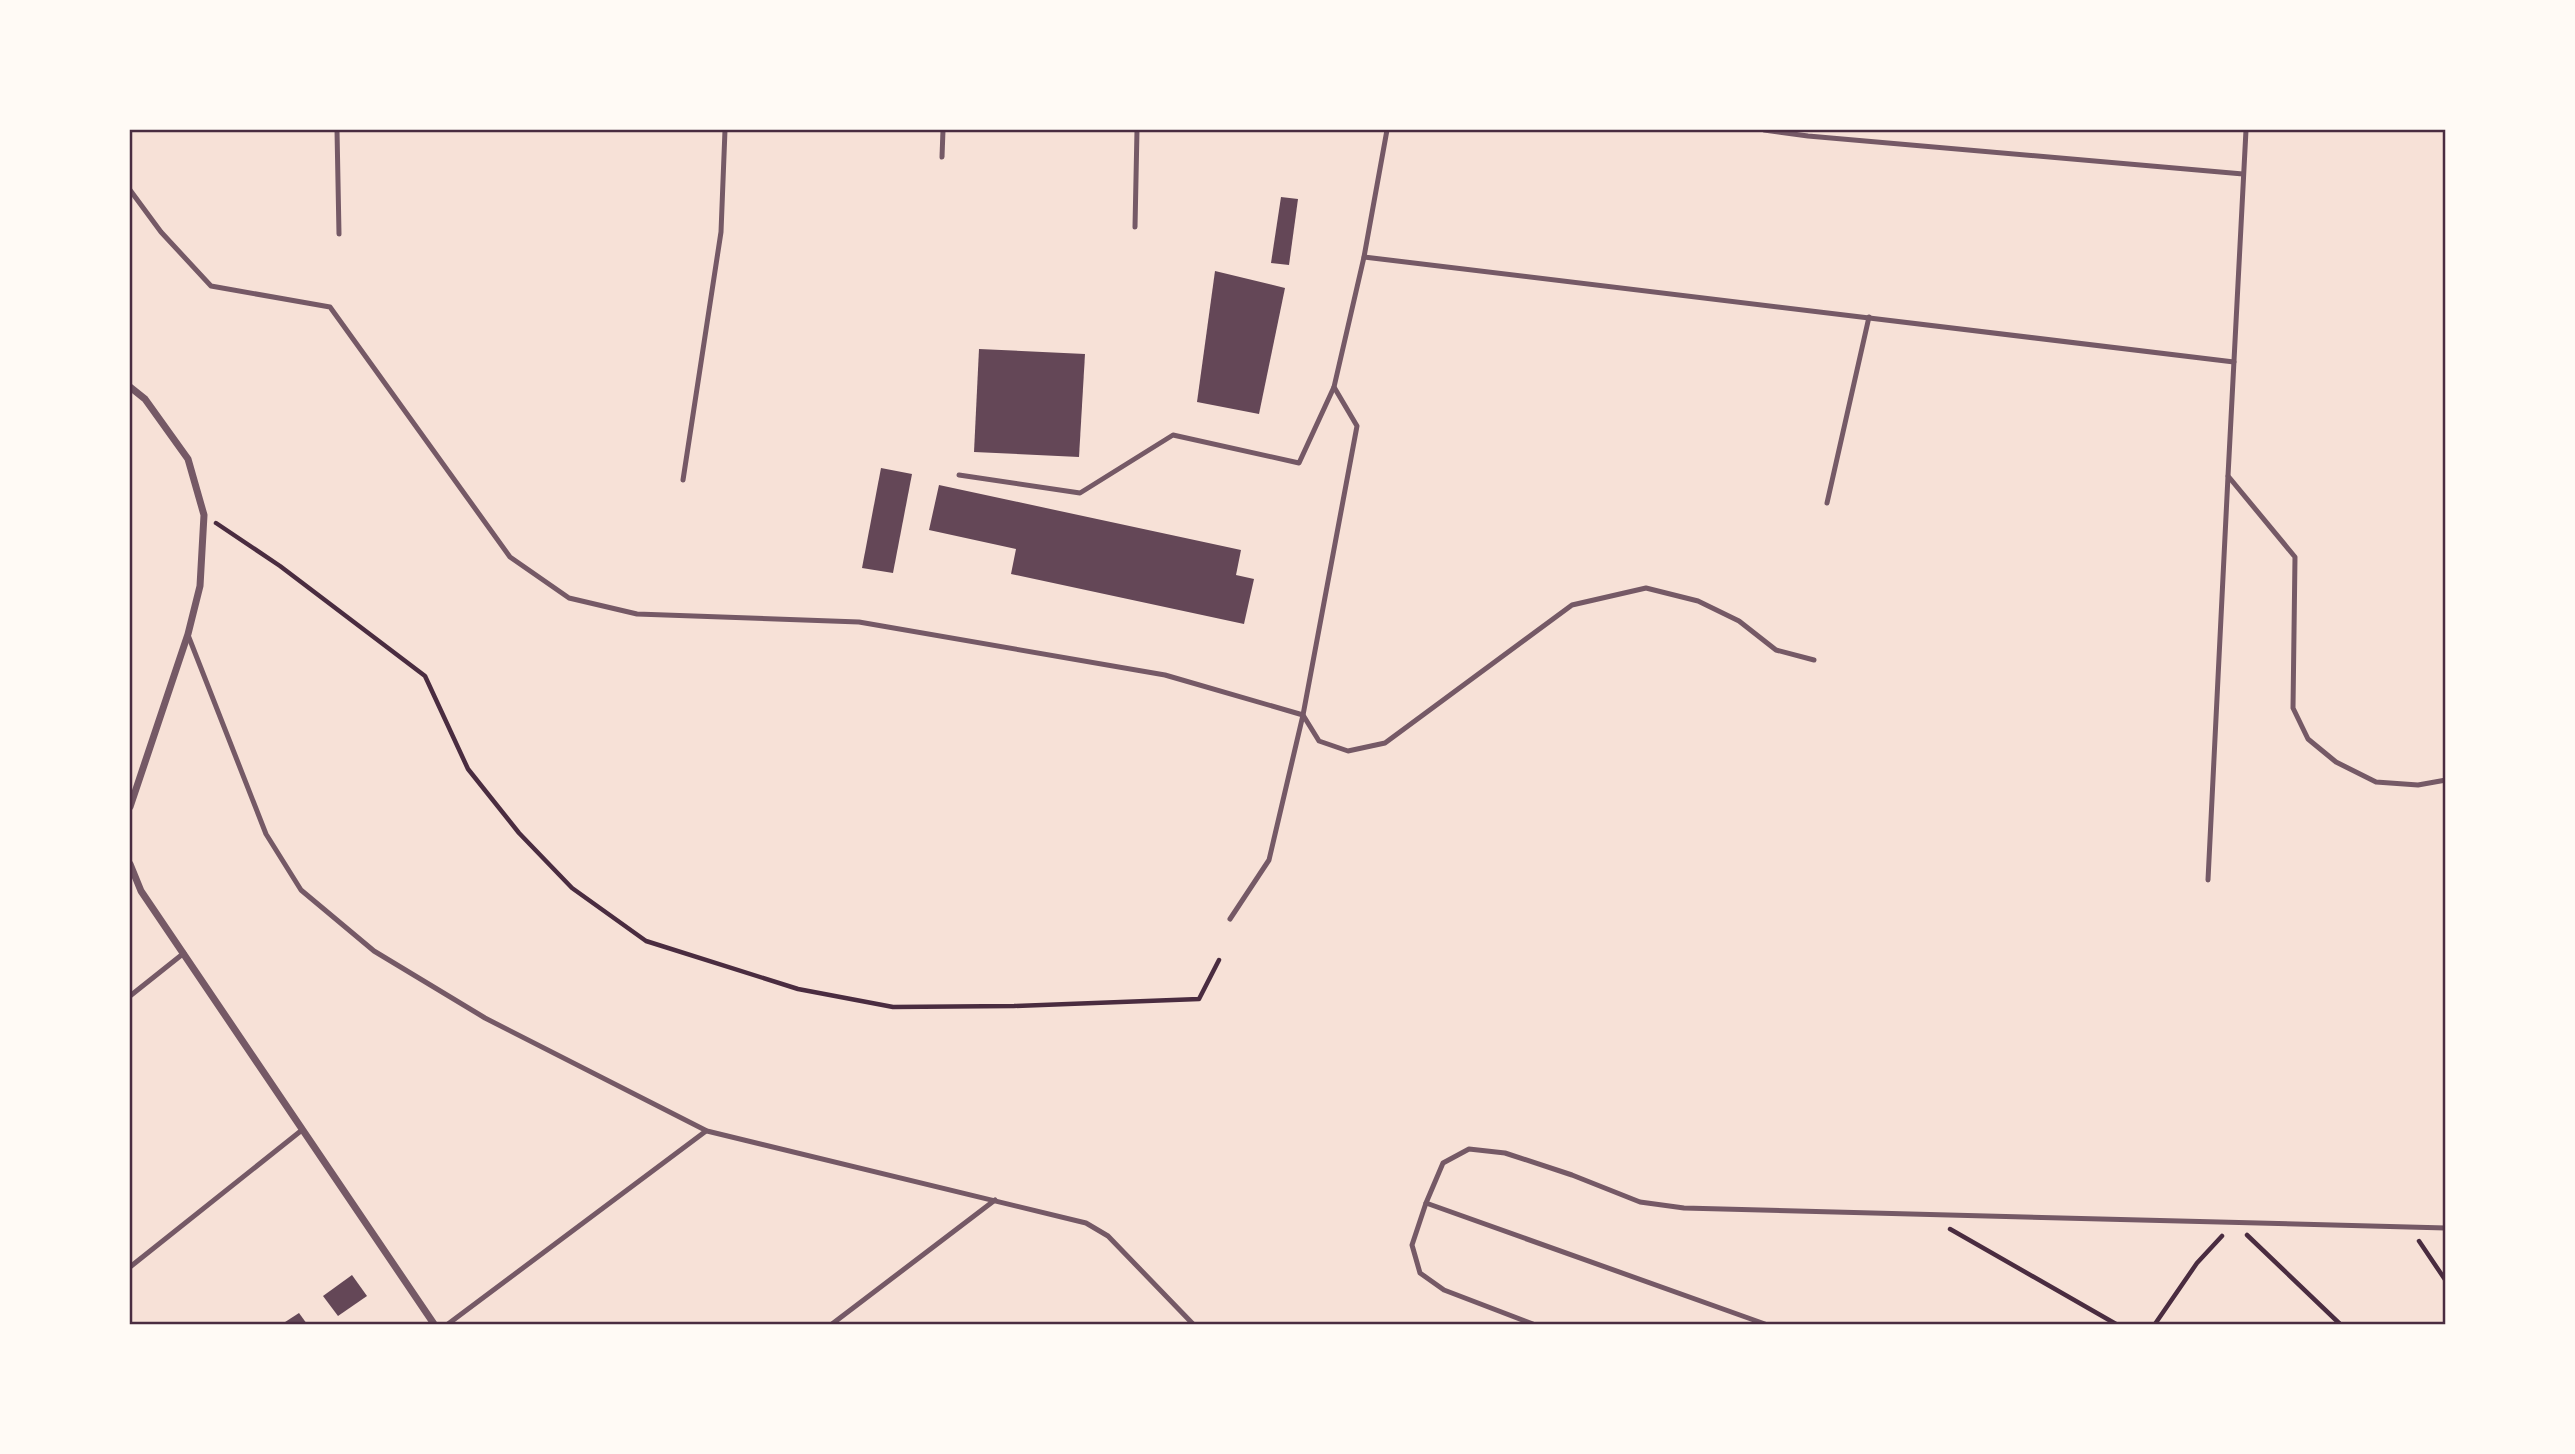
<svg xmlns="http://www.w3.org/2000/svg" width="2575" height="1454" font-family="Barlow,sans-serif">
<rect width="100%" height="100%" fill="#f7e1d7"/>
<g fill="#644757">
<polygon points="1281,197 1298,199 1289,265 1271,263"/>
<polygon points="1215,271 1285,288 1259,414 1197,402"/>
<polygon points="979,349 1085,354 1079,457 974,452"/>
<polygon points="881,468 912,474 893,573 862,568"/>
<polygon points="939,485 1241,550 1236,575 1254,579 1244,624 1011,574 1016,549 929,530"/>
<polygon points="352,1275 367,1296 338,1316 323,1296"/>
<polygon points="299,1313 307,1324 282,1324"/>
</g>
<g fill="none" stroke-linecap="round" stroke-linejoin="round">
<g stroke="#4a2c40" stroke-width="4.5">
<polyline points="216,523 280,566 425,676 468,769 519,833 572,888 646,941 798,989 893,1007 1014,1006 1199,999 1219,960"/>
<polyline points="1950,1229 2116,1324"/>
<polyline points="2247,1235 2340,1324"/>
<polyline points="2419,1241 2446,1281"/>
<polyline points="2155,1324 2197,1263 2222,1236"/>
</g>
<g stroke="#755966" stroke-width="5">
<polyline points="337,130 339,234"/>
<polyline points="1764,130 1808,136 2243,174"/>
<polyline points="2246,130 2228,476 2295,557 2293,708 2308,739 2336,762 2376,782 2418,785 2446,780"/>
<polyline points="942,157 943,130"/>
<polyline points="130,190 161,232 211,286 330,307 510,557 569,598 637,614 859,622 1165,675 1303,715 1357,426 1334,387 1364,257 1387,130"/>
<polyline points="1135,227 1137,130"/>
<polyline points="1364,257 2234,362"/>
<polyline points="959,475 1080,493 1173,435 1299,463 1334,387"/>
<polyline points="683,480 721,232 725,130"/>
<polyline points="1827,503 1869,317"/>
<polyline points="188,635 266,834 301,890 374,951 485,1018 707,1131 1086,1223 1108,1236 1193,1324"/>
<polyline points="2208,880 2228,476"/>
<polyline points="1230,919 1269,860 1303,715 1319,741 1348,751 1385,743 1572,605 1646,588 1698,601 1739,621 1776,650 1814,660"/>
<polyline points="130,996 184,953"/>
<polyline points="1426,1203 1765,1324"/>
<polyline points="130,1267 302,1130"/>
<polyline points="448,1324 706,1131"/>
<polyline points="832,1324 995,1200"/>
<polyline points="1533,1324 1444,1290 1420,1273 1412,1245 1426,1203 1443,1163 1469,1149 1505,1153 1572,1175 1640,1202 1684,1208 2446,1228"/>
</g>
<g stroke="#755966" stroke-width="7">
<polyline points="130,387 145,399 188,459 204,515 200,586 188,634 130,807"/>
<polyline points="130,864 141,891 434,1324"/>
</g>
</g>
<rect width="2575" height="1454" fill="none" stroke="#fffaf5" stroke-width="262"/>
<rect x="131" y="131" width="2313" height="1192" fill="none" stroke="#4a2c40" stroke-width="2.5"/>
</svg>
